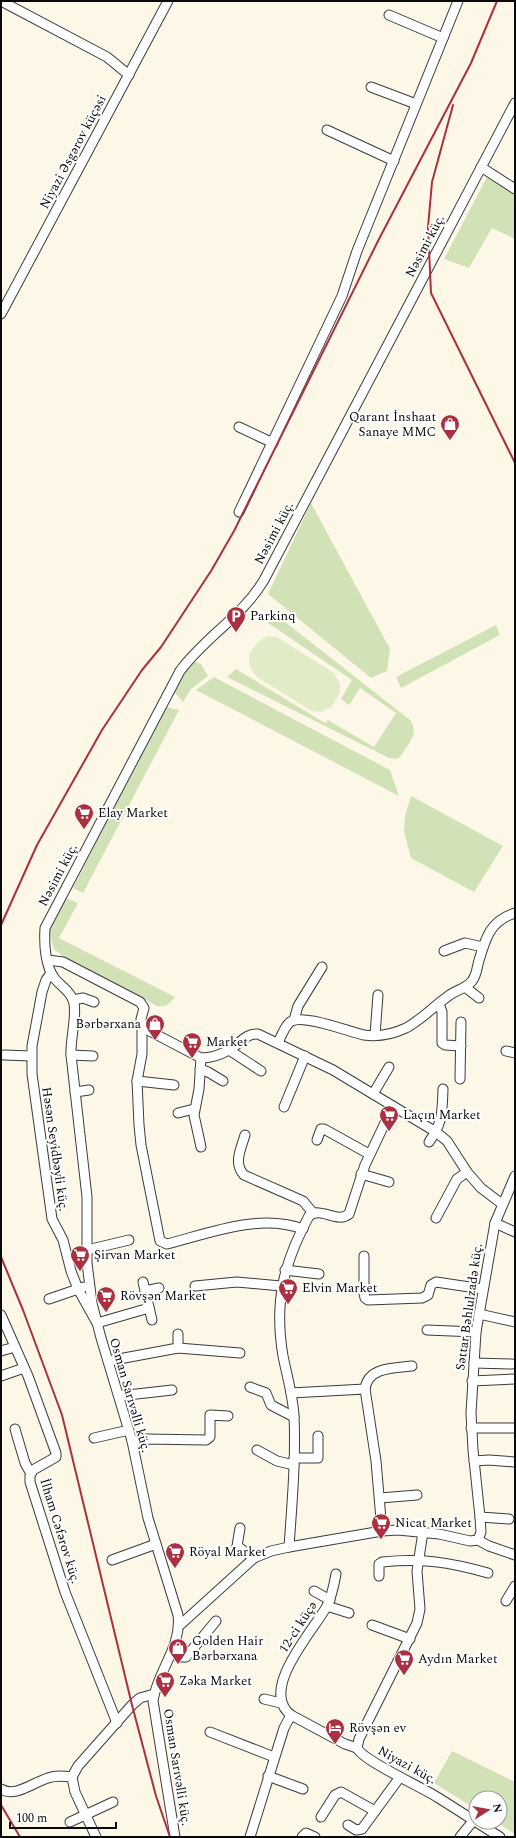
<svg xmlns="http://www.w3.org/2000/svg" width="516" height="1838" font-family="Spectral,serif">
<rect width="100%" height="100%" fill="#fdf7e8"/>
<g fill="#d1e3b6">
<polygon points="487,177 515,195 515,239 492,228 469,268 444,259"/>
<polygon points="311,503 390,649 387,671 371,678 268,594"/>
<path d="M275,614L410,720C420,734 408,744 400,757L396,759L389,758L227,677L236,669L325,723L328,720L374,747L396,713L360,688L349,705L341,699L352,680L268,623Z"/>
<polygon points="496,625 500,635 401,688 396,677"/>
<polygon points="193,661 201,664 208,676 191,689 183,702 174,692 190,664"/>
<polygon points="214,677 390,770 399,796 196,690"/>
<polygon points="165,707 179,710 83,893 73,888"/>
<polygon points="411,796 503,846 474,892 411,858 404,831 405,816"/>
<path d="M66,898L78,903L59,938L175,997C169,1005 166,1007 157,1006L65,958L54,949L49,932Z"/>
<polygon points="452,1751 515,1782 515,1834 496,1822 500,1822 500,1798 476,1798 476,1809 434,1783"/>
</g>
<path fill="#e2ebc7" d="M267,636L277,637L334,673L340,683V693L331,707L321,712L312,711L257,677C243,661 249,646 267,636Z"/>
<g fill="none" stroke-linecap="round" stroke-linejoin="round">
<defs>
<g id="minor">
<polyline points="1,1 107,57 129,75"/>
<polyline points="389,15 443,38"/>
<polyline points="371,87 416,104"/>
<polyline points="327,130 394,161"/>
<polyline points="481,167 515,189"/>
<polyline points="1,314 168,1"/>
<polyline points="239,427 273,443"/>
<polyline points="239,512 342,296 357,251 458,1"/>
<polyline points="444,951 465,943 483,947"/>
<path d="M48,960L63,962L140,1002L144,1008L141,1019L142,1027L201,1058C211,1058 220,1055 229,1050C239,1045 245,1033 258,1034L333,1070L436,1132L447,1141L467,1172L481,1188L502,1204"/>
<polyline points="51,973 46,980 42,992 32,1046 32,1074 52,1219 63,1240 71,1271 78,1289 97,1323 149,1308"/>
<polyline points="465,987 479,998"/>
<polyline points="73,1000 83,998 94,1002"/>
<polyline points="439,1004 442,1012 442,1043 445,1045 461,1046"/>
<polyline points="294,1020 298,1006 322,967"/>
<path d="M142,1027V1054L137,1081L139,1125L141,1145L160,1241L167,1244C210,1233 259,1213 303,1229"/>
<polyline points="375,1035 378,995"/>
<path d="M278,1043C281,1036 285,1026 290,1022C302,1013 349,1032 364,1035C378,1037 393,1034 406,1028C421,1020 433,1007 447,997C455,990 466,989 472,981C476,976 477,969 478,964C485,940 489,921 515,913"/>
<polyline points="229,1050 261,1071"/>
<polyline points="506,1051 515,1053"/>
<polyline points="4,1055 31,1056"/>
<polyline points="71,1055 93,1056"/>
<polyline points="200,1069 208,1072 223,1081"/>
<polyline points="460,1079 461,1022"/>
<polyline points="137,1081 174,1085"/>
<polyline points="75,1092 89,1090"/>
<polyline points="373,1094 389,1067"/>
<polyline points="284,1107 305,1056"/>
<polyline points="178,1113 194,1109"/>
<path d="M245,1135C241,1149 233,1163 244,1175L303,1201L313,1213"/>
<polyline points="317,1140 321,1129 324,1129 369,1154"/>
<path d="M429,1142C443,1122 442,1113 443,1089"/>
<polyline points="201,1147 194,1115 199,1089 201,1058"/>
<polyline points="361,1174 389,1182"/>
<polyline points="436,1218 457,1179 467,1172"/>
<polyline points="495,1223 515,1232"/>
<polyline points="87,1250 129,1240"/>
<polyline points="364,1256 364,1293 365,1298 368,1300 422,1298 428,1295 431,1285 436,1282 483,1289"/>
<polyline points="285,1270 319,1274"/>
<polyline points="143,1282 152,1320"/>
<polyline points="195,1286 237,1282 281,1286"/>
<polyline points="145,1291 159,1288"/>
<polyline points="49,1299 84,1287"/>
<polyline points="479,1314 515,1322"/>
<polyline points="1,1315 28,1376 56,1453 56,1457 33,1470 30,1476 30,1482 65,1592 117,1723"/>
<polyline points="427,1330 476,1332"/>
<polyline points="178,1334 178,1348"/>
<polyline points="1,1351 15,1347"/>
<polyline points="108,1361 178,1348 240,1353"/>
<polyline points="474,1363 512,1364"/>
<polyline points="1,1376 24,1368"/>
<polyline points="472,1381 515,1379"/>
<polyline points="250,1387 266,1393 271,1405 294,1417"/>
<path d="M365,1389C368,1367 394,1368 412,1366"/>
<polyline points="291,1393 365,1389 376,1461 382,1531"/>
<polyline points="119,1396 172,1390"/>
<polyline points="471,1428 515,1428"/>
<polyline points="15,1429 25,1463 30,1472"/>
<polyline points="94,1438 129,1430"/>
<polyline points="132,1441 146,1439 206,1440 210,1437 210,1415 228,1416"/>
<polyline points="257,1450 277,1461 294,1465"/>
<polyline points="294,1458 318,1458 318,1436"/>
<polyline points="474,1461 489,1460 515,1462"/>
<polyline points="380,1498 417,1495"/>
<polyline points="480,1517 509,1519"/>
<polyline points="240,1528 237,1546 254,1558"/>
<path d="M423,1532L417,1571L420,1609L417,1623L359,1739L357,1748C363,1761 422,1787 437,1797C458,1810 479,1824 500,1837"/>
<polyline points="478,1540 481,1532 480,1517 473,1450 471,1413 476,1332 495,1223 515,1176"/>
<path d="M289,1547C292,1503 296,1459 294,1416C293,1396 287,1376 283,1356C274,1303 283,1264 309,1216C321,1206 337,1224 349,1214L365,1165L393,1106"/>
<polyline points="112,1560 156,1544"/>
<path d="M379,1576V1564L382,1562C422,1558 449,1562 488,1573"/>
<polyline points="314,1591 330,1600"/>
<polyline points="506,1601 515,1586"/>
<polyline points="327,1606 349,1613"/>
<polyline points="372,1625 410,1639"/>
<polyline points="179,1626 254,1558 271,1551 289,1547 382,1531 398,1530 439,1534 470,1541 478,1540 489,1546 515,1555"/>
<polyline points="172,1653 180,1657 186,1657 216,1621"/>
<polyline points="264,1699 281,1703"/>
<path d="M291,1715C258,1690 314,1630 327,1606C332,1596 334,1585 336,1574"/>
<polyline points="210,1732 274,1757"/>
<polyline points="268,1776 303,1789"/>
<polyline points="72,1777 78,1766 132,1705 140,1698 154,1694"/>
<polyline points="72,1777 75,1792 96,1837"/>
<path d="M1,1789C15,1798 34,1782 48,1778C56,1775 64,1776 72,1777"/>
<polyline points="321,1817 335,1795 341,1792 375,1811"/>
<polyline points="70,1822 113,1802"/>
<polyline points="348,1825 356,1830 362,1829 400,1777"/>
<path d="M175,1837L153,1701C157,1671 182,1648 178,1615L148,1518L132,1441L101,1338L92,1303L87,1263V1197L71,1055C70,1039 78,1012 73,1000C70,991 61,986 55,979C45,967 44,943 45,928L180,671C206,636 242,617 264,580L515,103"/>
<polyline points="250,1837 284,1728 291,1715 345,1744 357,1748"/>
<polyline points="302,1837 306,1833 315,1837"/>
<polyline points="460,1837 473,1821"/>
</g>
</defs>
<use href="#minor" stroke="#3c3c3c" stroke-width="11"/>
<use href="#minor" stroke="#fff" stroke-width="9"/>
<g stroke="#ab3041" stroke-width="2">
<polyline points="453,105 432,182 428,227 431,293 515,463"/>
<polyline points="1,925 37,845 102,730 142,670 161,647 211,571 234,531 378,241 471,63 497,1"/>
<polyline points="1,1257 23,1310 62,1415 132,1705 156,1796 170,1837"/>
<polyline points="1,1805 20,1837"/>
</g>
</g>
<defs>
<symbol id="shop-pin" viewBox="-11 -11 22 30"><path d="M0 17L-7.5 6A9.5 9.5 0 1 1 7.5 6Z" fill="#ab3041" stroke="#fff"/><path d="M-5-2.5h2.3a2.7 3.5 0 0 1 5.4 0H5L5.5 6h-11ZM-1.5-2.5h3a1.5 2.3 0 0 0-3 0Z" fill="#fff"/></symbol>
<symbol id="parking-pin" viewBox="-11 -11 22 30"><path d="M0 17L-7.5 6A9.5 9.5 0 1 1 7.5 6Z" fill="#ab3041" stroke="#fff"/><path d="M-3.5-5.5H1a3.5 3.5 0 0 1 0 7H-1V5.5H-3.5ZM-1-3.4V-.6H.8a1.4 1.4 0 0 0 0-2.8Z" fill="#fff"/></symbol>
<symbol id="supermarket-pin" viewBox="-11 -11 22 30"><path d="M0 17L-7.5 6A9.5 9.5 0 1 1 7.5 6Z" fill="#ab3041" stroke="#fff"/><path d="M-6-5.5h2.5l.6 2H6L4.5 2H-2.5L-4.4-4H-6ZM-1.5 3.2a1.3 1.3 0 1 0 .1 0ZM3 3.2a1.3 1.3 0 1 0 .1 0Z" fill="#fff"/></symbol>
<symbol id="hotel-pin" viewBox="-11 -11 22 30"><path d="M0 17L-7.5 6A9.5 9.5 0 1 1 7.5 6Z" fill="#ab3041" stroke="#fff"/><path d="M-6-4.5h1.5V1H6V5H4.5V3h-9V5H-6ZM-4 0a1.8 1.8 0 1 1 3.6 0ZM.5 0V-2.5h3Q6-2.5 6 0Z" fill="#fff"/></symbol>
</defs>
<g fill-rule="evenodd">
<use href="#shop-pin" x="439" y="413" width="22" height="30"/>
<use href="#parking-pin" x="225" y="605" width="22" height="30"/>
<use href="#supermarket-pin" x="73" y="802" width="22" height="30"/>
<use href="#shop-pin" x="144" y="1013" width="22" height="30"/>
<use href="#supermarket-pin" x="181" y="1031" width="22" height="30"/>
<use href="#supermarket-pin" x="378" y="1104" width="22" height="30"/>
<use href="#supermarket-pin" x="69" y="1244" width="22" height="30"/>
<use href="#supermarket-pin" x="277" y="1277" width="22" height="30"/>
<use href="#supermarket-pin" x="95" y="1285" width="22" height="30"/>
<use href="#supermarket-pin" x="370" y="1512" width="22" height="30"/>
<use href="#supermarket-pin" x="164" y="1541" width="22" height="30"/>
<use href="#shop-pin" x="167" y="1637" width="22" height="30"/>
<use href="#supermarket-pin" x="393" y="1648" width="22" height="30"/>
<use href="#supermarket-pin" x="154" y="1670" width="22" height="30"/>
<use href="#hotel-pin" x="324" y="1717" width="22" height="30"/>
</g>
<g text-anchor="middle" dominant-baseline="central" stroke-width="4" stroke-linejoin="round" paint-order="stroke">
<g font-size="13" fill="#090909" stroke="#fff">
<text transform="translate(73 152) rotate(-62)">Niyazi Əsgərov küçəsi</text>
<text transform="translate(425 246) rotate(-62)">Nəsimi küç.</text>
<text transform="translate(274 533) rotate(-62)">Nəsimi küç.</text>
<text transform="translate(58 875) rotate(-62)">Nəsimi küç.</text>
<text transform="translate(55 1149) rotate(82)">Həsən Seyidbəyli küç.</text>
<text transform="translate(469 1307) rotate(-82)">Səttar Bəhlulzadə küç.</text>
<text transform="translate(130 1395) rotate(74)">Osman Sarıvəlli küç.</text>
<text transform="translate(60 1531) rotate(73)">İlham Cəfərov küç.</text>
<text transform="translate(298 1627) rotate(-57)">12-ci küçə</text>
<text transform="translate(407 1765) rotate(29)">Niyazi küç.</text>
<text transform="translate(177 1767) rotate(81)">Osman Sarıvəlli küç.</text>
</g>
<g font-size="13" fill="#090909" stroke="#fff" text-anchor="start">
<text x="436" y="417" text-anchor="end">Qarant İnshaat<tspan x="436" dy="15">Sanaye MMC</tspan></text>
<text x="250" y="616">Parkinq</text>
<text x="98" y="813">Elay Market</text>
<text x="141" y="1024" text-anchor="end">Bərbərxana</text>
<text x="206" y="1042">Market</text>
<text x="403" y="1115">Laçın Market</text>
<text x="94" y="1255">Şirvan Market</text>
<text x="302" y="1288">Elvin Market</text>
<text x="120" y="1296">Rövşən Market</text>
<text x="395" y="1523">Nicat Market</text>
<text x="189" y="1552">Röyal Market</text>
<text x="192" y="1641">Golden Hair<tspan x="192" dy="15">Bərbərxana</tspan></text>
<text x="418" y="1659">Aydın Market</text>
<text x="179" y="1681">Zəka Market</text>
<text x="349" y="1728">Rövşən ev</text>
</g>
</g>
<rect width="516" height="1838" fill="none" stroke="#090909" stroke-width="4"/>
<g transform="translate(488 1810) rotate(79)"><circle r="19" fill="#ffffff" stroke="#9d9d9d"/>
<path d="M0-3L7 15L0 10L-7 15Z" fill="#ab3041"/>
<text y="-6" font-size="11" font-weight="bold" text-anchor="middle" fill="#090909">N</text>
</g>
<path d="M10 1822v6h106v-6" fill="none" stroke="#090909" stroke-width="2"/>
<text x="16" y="1822" font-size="12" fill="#090909" stroke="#ffffff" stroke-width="3" paint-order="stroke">100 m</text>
</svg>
